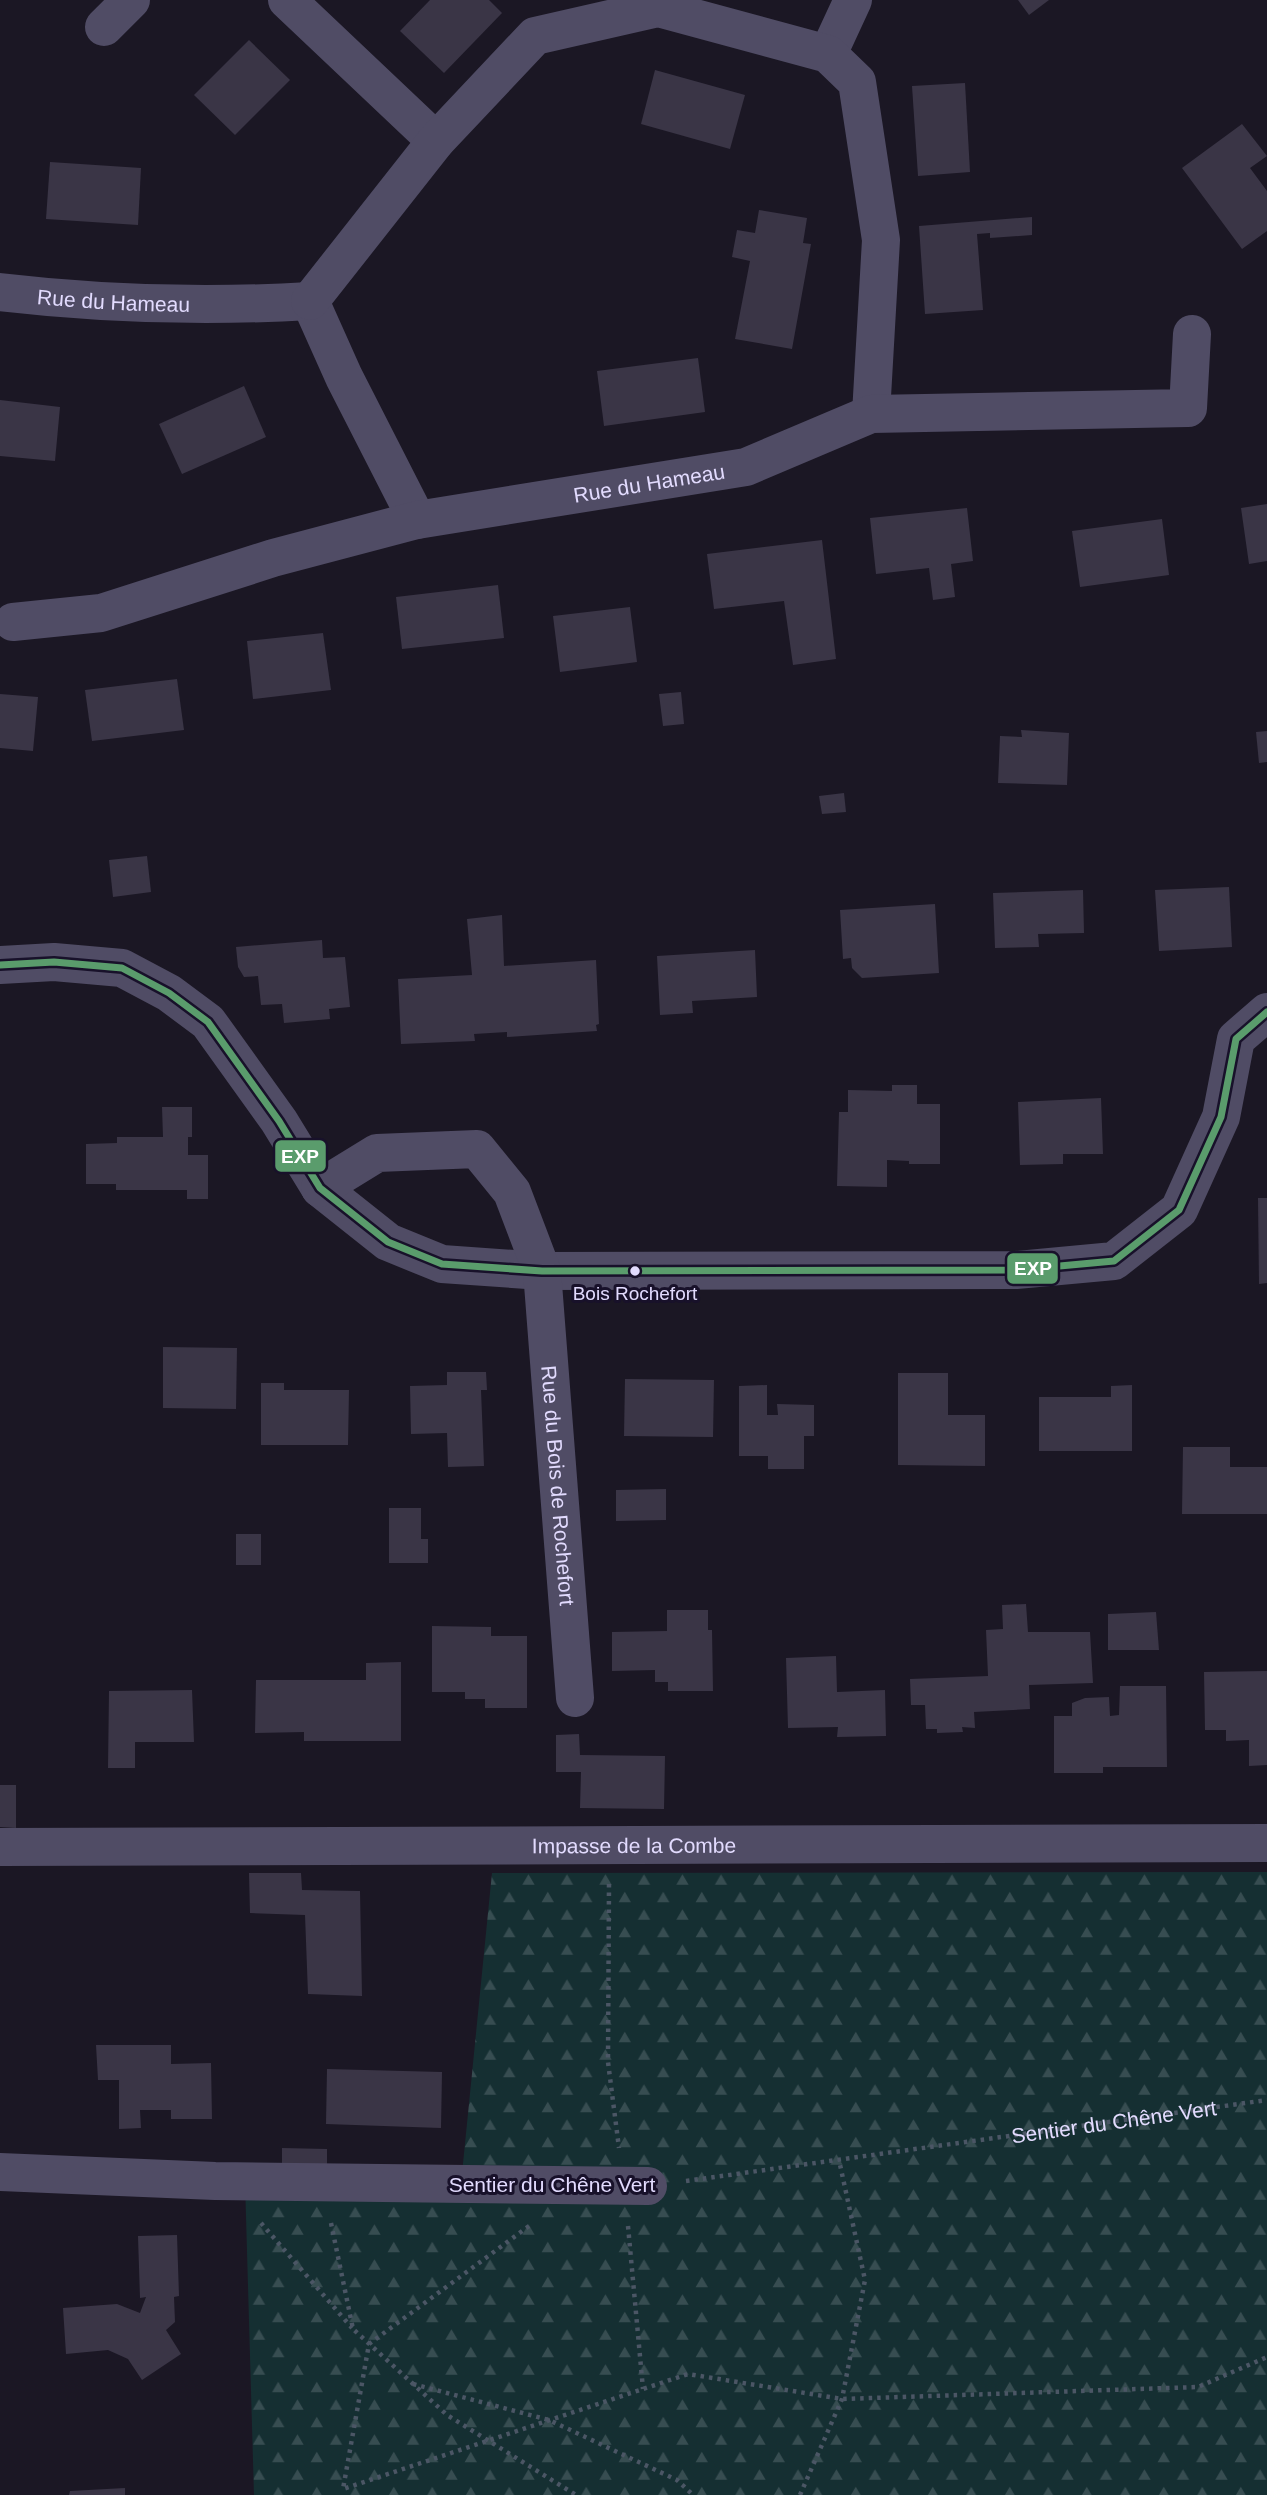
<svg xmlns="http://www.w3.org/2000/svg" width="1267" height="2495" font-family="Arial,sans-serif">
<defs>
<pattern id="forest-firs" width="22" height="20" patternUnits="userSpaceOnUse" patternTransform="scale(1.75)"><rect width="22" height="20" fill="#152f32"/><path d="M5 1l3.5 6h-7zM16 11l3.5 6h-7z" fill="#374d51"/></pattern>
</defs>
<rect width="100%" height="100%" fill="#1b1724"/>
<polygon fill="url(#forest-firs)" points="1267,1872 1267,2495 254,2495 245,2180 461,2184 492,1873"/>
<g fill="#3a3546">
<polygon points="430,0 489,0 502,13 444,73 400,31"/>
<polygon points="1018,0 1049,0 1029,15"/>
<polygon points="249,40 290,80 235,135 194,95"/>
<polygon points="655,70 745,95 730,149 641,124"/>
<polygon points="965,83 970,172 918,176 912,86"/>
<polygon points="1242,124 1267,156 1250,168 1267,191 1267,231 1242,249 1182,168"/>
<polygon points="50,162 141,168 138,225 46,219"/>
<polygon points="759,210 807,218 803,243 811,244 792,349 735,339 750,261 732,257 737,230 755,233"/>
<polygon points="1032,217 1032,235 990,238 990,233 977,234 983,310 925,314 919,226"/>
<polygon points="698,358 705,412 604,426 597,371"/>
<polygon points="244,386 266,437 182,474 159,424"/>
<polygon points="0,400 60,407 55,461 0,456"/>
<polygon points="1267,504 1267,561 1249,564 1241,508"/>
<polygon points="967,508 973,561 951,564 955,597 933,600 929,568 876,574 870,518"/>
<polygon points="1162,519 1169,575 1080,587 1072,531"/>
<polygon points="822,540 836,659 793,665 784,601 714,609 707,554"/>
<polygon points="498,585 504,638 402,649 396,597"/>
<polygon points="630,607 637,662 560,672 553,616"/>
<polygon points="323,633 331,690 253,699 247,641"/>
<polygon points="177,679 184,730 92,741 85,690"/>
<polygon points="681,692 684,724 663,726 659,694"/>
<polygon points="0,694 38,697 33,751 0,748"/>
<polygon points="1021,730 1069,733 1067,785 998,783 1000,736 1022,737"/>
<polygon points="1267,731 1267,762 1259,763 1256,732"/>
<polygon points="844,793 846,812 822,814 819,796"/>
<polygon points="147,856 151,892 113,897 109,860"/>
<polygon points="1229,887 1232,947 1159,951 1155,890"/>
<polygon points="1083,890 1084,933 1038,934 1039,947 995,948 993,893"/>
<polygon points="935,904 939,973 862,978 852,968 851,958 843,959 840,910"/>
<polygon points="502,915 504,966 596,960 599,1024 596,1025 597,1031 507,1037 507,1032 474,1034 475,1041 401,1044 398,979 472,975 467,919"/>
<polygon points="322,940 323,958 345,957 350,1007 329,1009 330,1019 284,1023 282,1004 261,1005 258,976 244,977 238,967 236,947"/>
<polygon points="755,950 757,997 692,1001 693,1013 660,1015 657,956"/>
<polygon points="892,1085 917,1085 917,1104 940,1104 940,1164 909,1164 909,1161 887,1160 887,1187 837,1186 839,1112 848,1112 848,1090 892,1091"/>
<polygon points="1101,1098 1103,1154 1063,1154 1063,1164 1020,1165 1018,1102"/>
<polygon points="162,1107 192,1107 192,1137 188,1137 188,1155 208,1155 208,1199 187,1199 187,1190 116,1190 116,1184 86,1184 86,1144 117,1143 117,1137 163,1137"/>
<polygon points="1258,1198 1267,1198 1267,1283 1259,1284"/>
<polygon points="163,1347 237,1348 236,1409 163,1408"/>
<polygon points="447,1372 486,1372 487,1390 481,1390 484,1466 448,1467 447,1433 411,1434 410,1386 447,1385"/>
<polygon points="898,1373 948,1373 948,1415 985,1415 985,1466 898,1465"/>
<polygon points="625,1379 714,1380 713,1437 624,1436"/>
<polygon points="261,1383 284,1383 284,1390 349,1390 348,1445 261,1445"/>
<polygon points="767,1385 767,1415 778,1415 777,1404 814,1405 814,1436 804,1436 804,1469 768,1469 768,1456 739,1456 739,1386"/>
<polygon points="1132,1385 1132,1451 1039,1451 1039,1397 1111,1397 1111,1386"/>
<polygon points="1183,1447 1230,1447 1230,1467 1267,1467 1267,1514 1182,1514"/>
<polygon points="666,1489 666,1520 616,1521 616,1490"/>
<polygon points="389,1508 421,1508 421,1539 428,1539 428,1563 389,1563"/>
<rect x="236" y="1534" width="25" height="31"/>
<polygon points="1026,1604 1028,1632 1090,1632 1093,1683 1029,1685 1030,1709 974,1712 975,1728 962,1727 963,1732 937,1733 937,1729 926,1729 925,1705 911,1705 910,1679 988,1676 986,1630 1003,1629 1002,1605"/>
<polygon points="667,1610 708,1610 708,1630 712,1630 713,1691 668,1691 668,1682 655,1682 655,1670 612,1671 612,1632 667,1631"/>
<polygon points="1156,1612 1159,1650 1108,1650 1108,1614"/>
<polygon points="432,1626 491,1627 491,1636 527,1636 527,1708 485,1708 485,1699 465,1699 465,1692 432,1692"/>
<polygon points="836,1656 837,1692 885,1690 886,1736 837,1737 838,1727 788,1728 786,1658"/>
<polygon points="401,1662 401,1741 304,1741 304,1732 255,1733 256,1680 366,1680 366,1663"/>
<polygon points="1267,1671 1267,1765 1249,1766 1249,1740 1226,1741 1226,1730 1205,1730 1204,1672"/>
<polygon points="1120,1686 1166,1686 1167,1767 1103,1767 1103,1773 1054,1773 1054,1716 1072,1716 1072,1703 1085,1698 1109,1697 1110,1716 1119,1715"/>
<polygon points="192,1690 194,1742 135,1742 135,1768 108,1768 109,1691"/>
<polygon points="579,1734 580,1755 665,1756 664,1809 580,1808 581,1772 556,1772 556,1735"/>
<polygon points="0,1785 16,1785 16,1828 0,1827"/>
<polygon points="249,1873 301,1873 302,1890 360,1891 362,1996 308,1994 305,1915 250,1913"/>
<polygon points="96,2045 171,2045 171,2064 211,2063 212,2119 171,2119 171,2110 140,2110 141,2128 119,2129 119,2080 98,2080"/>
<polygon points="327,2069 442,2072 441,2128 326,2124"/>
<polygon points="282,2148 327,2149 327,2170 282,2168"/>
<polygon points="177,2235 179,2296 174,2297 175,2322 166,2330 181,2354 142,2380 128,2359 108,2350 66,2354 63,2308 117,2304 140,2313 146,2297 140,2298 138,2236"/>
<polygon points="125,2488 125,2495 69,2495 70,2491"/>
</g>
<g fill="none" stroke-linecap="round" stroke-linejoin="round">
<g stroke="#4b5665" stroke-width="4.5" stroke-dasharray="3.5 5" stroke-linecap="butt">
<polyline points="609,1884 608,2062 619,2148"/>
<path id="s1" d="M686,2181L1267,2100"/>
<polyline points="261,2223 352,2328"/>
<polyline points="331,2223 353,2329 447,2415 576,2495"/>
<polyline points="529,2226 369,2344 343,2489 688,2374 842,2399 1198,2387 1267,2357"/>
<polyline points="628,2226 643,2389"/>
<polyline points="413,2384 549,2420 677,2480 693,2495"/>
<polyline points="800,2495 842,2399 865,2280 839,2160"/>
</g>
<g stroke="#504c65" stroke-width="38">
<polyline points="287,0 436,141"/>
<polyline points="104,27 131,0"/>
<polyline points="828,54 853,0"/>
<path id="s2" d="M0,292C102,304 207,307 310,301L344,377L417,520"/>
<polyline points="310,301 436,141 535,36 658,8 828,54 857,82 881,240 871,414"/>
<path id="s3" d="M13,622L101,613L273,558L417,520L746,467L871,414L1188,408L1192,334"/>
<polyline points="0,965 54,962 122,968 169,993 208,1022 279,1121 320,1188 388,1242 442,1264 542,1271 1016,1270 1114,1261 1179,1210 1221,1117 1236,1039 1267,1012"/>
<path id="s4" d="M320,1188L377,1153L477,1149L512,1192L542,1271L575,1698"/>
<path id="s5" d="M0,1847L1267,1843"/>
<polyline points="0,2172 215,2181 648,2186"/>
</g>
<defs>
<polyline id="bus-1" points="0,965 54,962 122,968 169,993 208,1022 279,1121 320,1188 388,1242 442,1264 542,1271 1016,1270 1114,1261 1179,1210 1221,1117 1236,1039 1267,1012"/>
</defs>
<use href="#bus-1" stroke="#18112a" stroke-width="12"/>
<use href="#bus-1" stroke="#5a9c6c" stroke-width="7"/>
</g>
<circle fill="#e2dbfe" stroke="#18112a" stroke-width="2.5" cx="635" cy="1271" r="6"/>
<g text-anchor="middle" dominant-baseline="central" stroke-width="6" stroke-linejoin="round" paint-order="stroke">
<g font-size="19" fill="#e2dbfe" stroke="#18112a">
<text x="635" y="1293">Bois Rochefort</text>
</g>
<g font-size="21" fill="#e2dbfe" stroke="#18112a">
<text stroke="none"><textPath href="#s2" startOffset="114">Rue du Hameau</textPath></text>
<text stroke="none"><textPath href="#s3" startOffset="653">Rue du Hameau</textPath></text>
<text stroke="none"><textPath href="#s4" startOffset="522">Rue du Bois de Rochefort</textPath></text>
<text stroke="none"><textPath href="#s5" startOffset="634">Impasse de la Combe</textPath></text>
<text stroke="none"><textPath href="#s1" startOffset="432">Sentier du Chêne Vert</textPath></text>
<text x="552" y="2184">Sentier du Chêne Vert</text>
</g>
</g>
<g stroke="#18112a" stroke-width="2.5">
<rect x="274" y="1139" width="53" height="34" rx="7" fill="#5a9c6c"/>
<rect x="1006" y="1252" width="53" height="33" rx="7" fill="#5a9c6c"/>
</g>
<g font-size="19" text-anchor="middle" font-weight="bold" fill="#fff">
<text x="300" y="1163">EXP</text>
<text x="1033" y="1275">EXP</text>
</g>
</svg>
